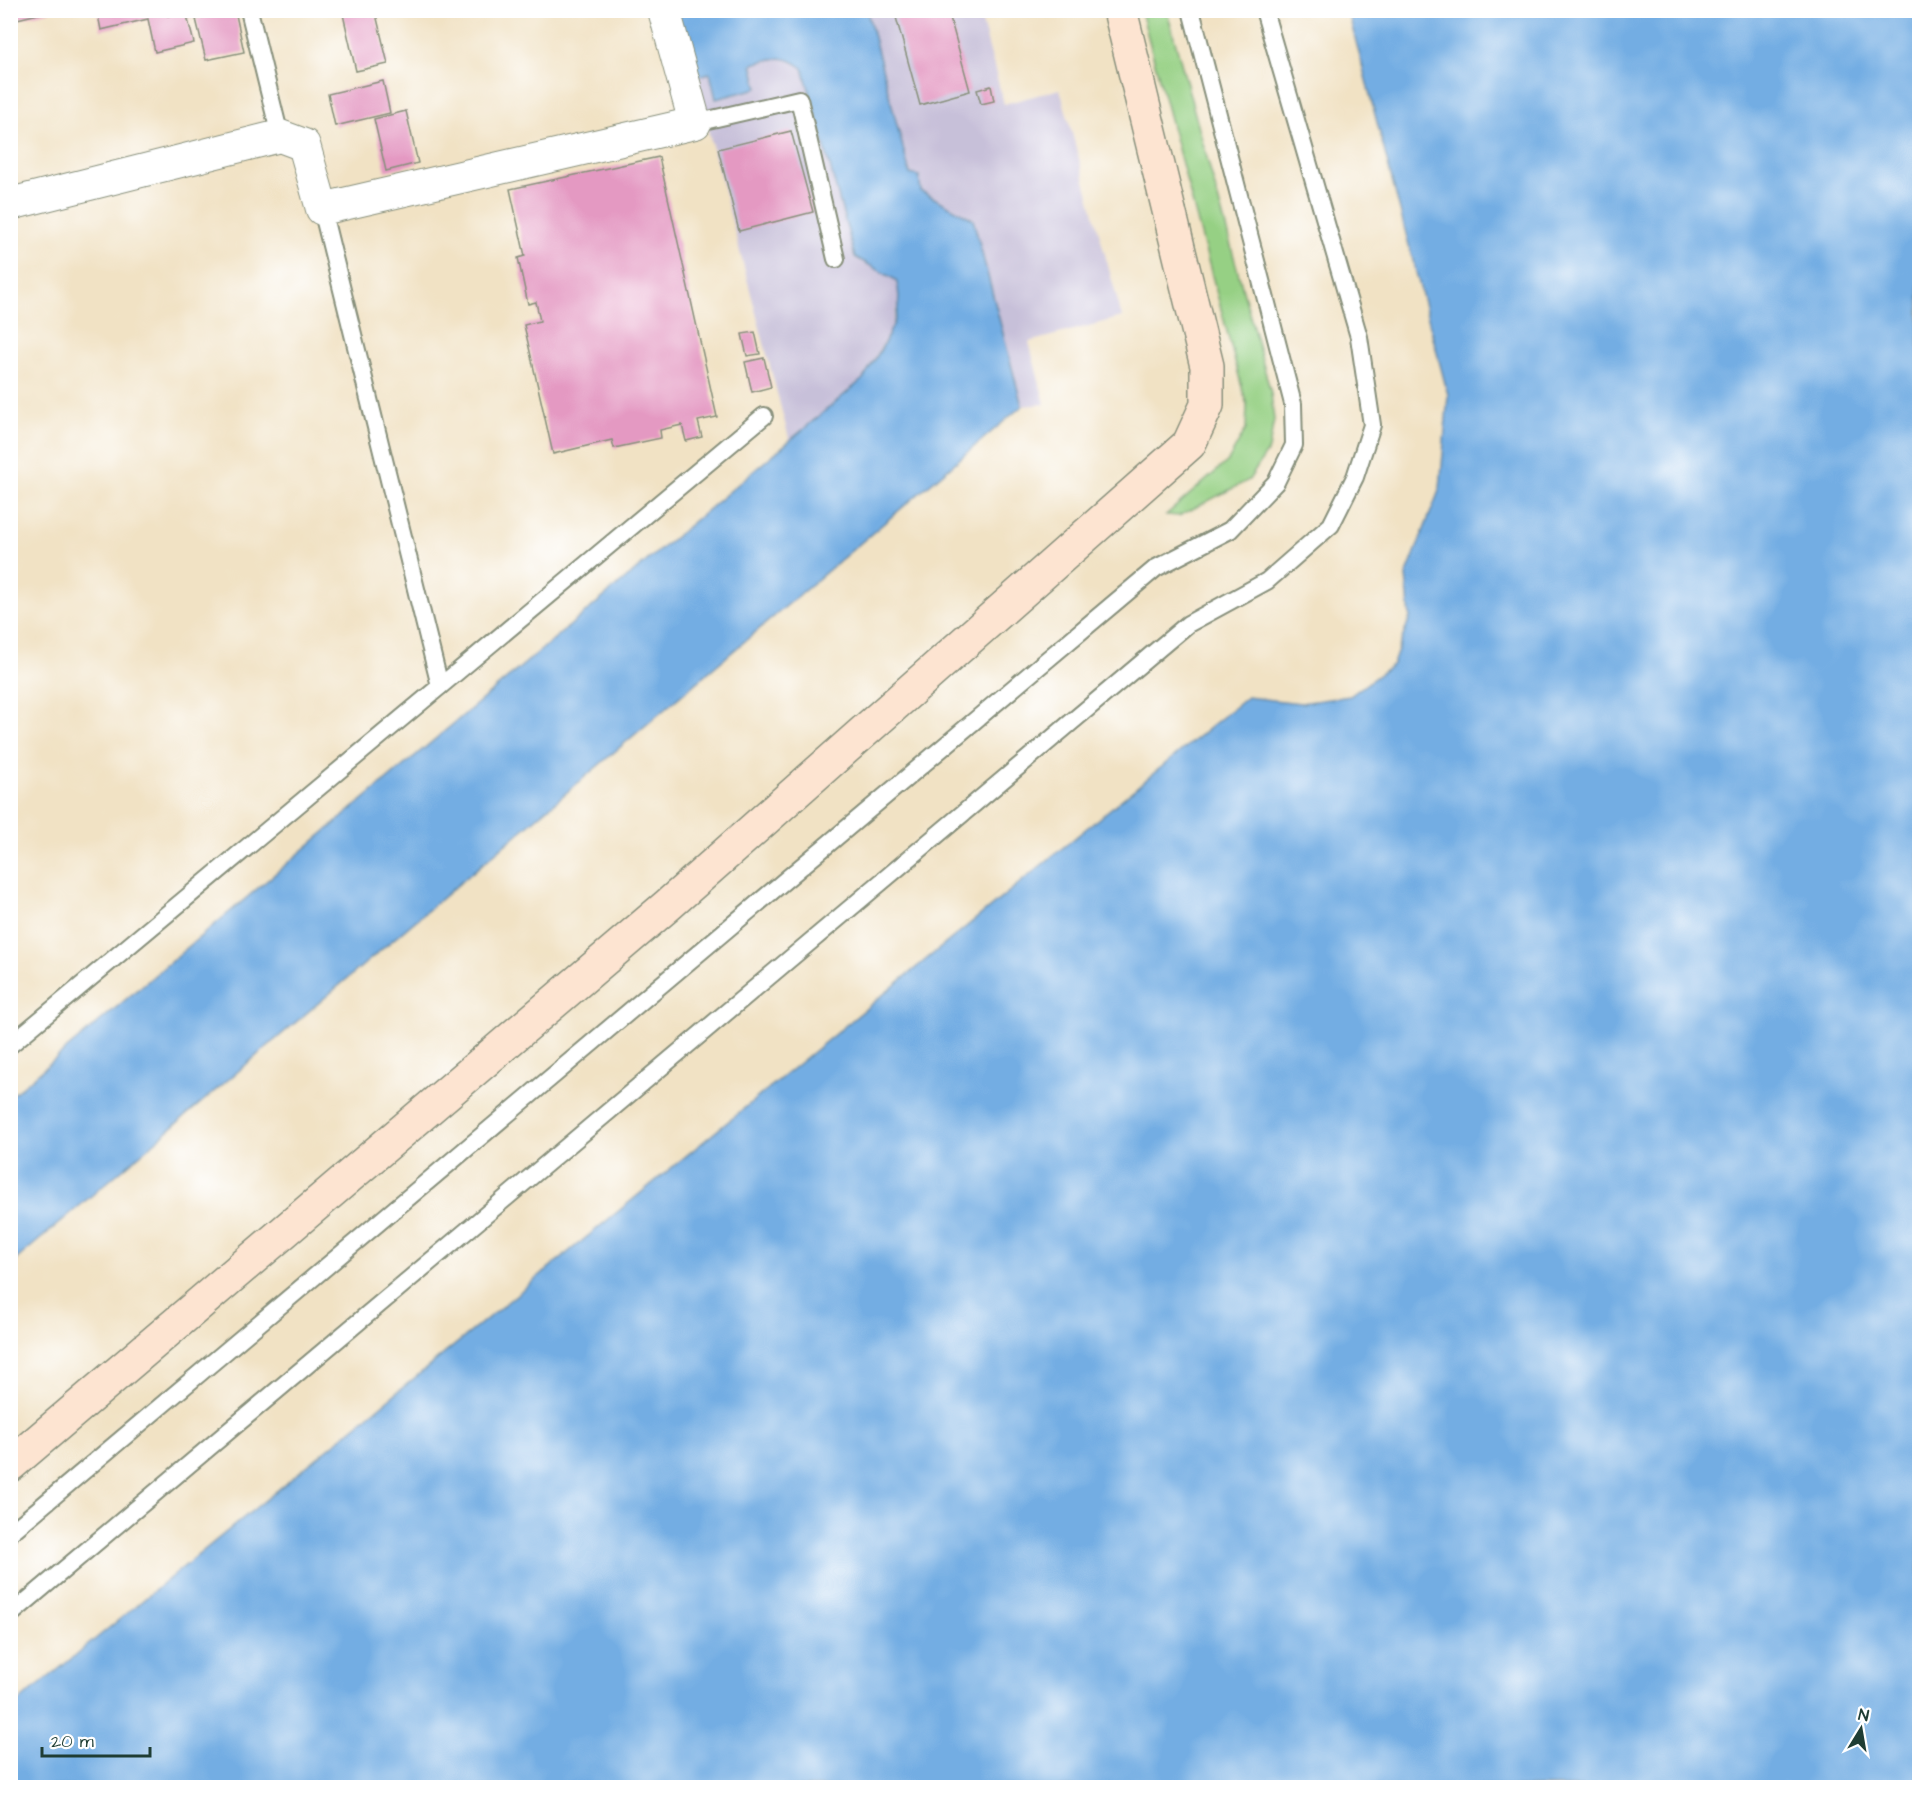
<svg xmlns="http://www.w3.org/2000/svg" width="1930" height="1798" font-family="'Architects Daughter',sans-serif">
<rect width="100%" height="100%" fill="#fff"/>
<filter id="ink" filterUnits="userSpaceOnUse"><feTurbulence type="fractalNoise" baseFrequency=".0167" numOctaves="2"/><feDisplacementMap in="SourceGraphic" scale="12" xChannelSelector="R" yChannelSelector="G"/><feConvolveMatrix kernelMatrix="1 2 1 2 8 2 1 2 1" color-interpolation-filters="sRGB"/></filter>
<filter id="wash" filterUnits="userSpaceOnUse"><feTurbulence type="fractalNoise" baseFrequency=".008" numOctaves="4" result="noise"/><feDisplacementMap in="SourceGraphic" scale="24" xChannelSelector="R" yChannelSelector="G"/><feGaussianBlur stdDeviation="1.35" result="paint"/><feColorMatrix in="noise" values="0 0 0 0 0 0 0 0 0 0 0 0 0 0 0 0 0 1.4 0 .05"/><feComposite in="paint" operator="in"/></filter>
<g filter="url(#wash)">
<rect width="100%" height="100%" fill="#f1e2c4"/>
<g fill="#c7c0d9">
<polygon points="867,11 979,11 1004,104 1060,89 1122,317 1029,342 1045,404 1022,406 973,219 921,191 919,177 910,175"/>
<polygon points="777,57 790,58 803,68 855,257 896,280 901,293 891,329 863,379 790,442 694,77 709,73 717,99 757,88 751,64"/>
</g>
<polygon fill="#96d084" stroke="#5a865c" stroke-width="1.5" points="1141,11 1167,11 1271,393 1274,420 1269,449 1249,480 1179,516 1166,515 1228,461 1246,429 1247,406"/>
<g fill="#73ade3" stroke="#49758c" stroke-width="1.5">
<path d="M676,11H867L910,174L919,176L921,191L973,219L1022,406L11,1264V1096L863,379C880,350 908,313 896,280L855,257L803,68C783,53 775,58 752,64L758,88L716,99L710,73L694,77Z"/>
<polygon points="1348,11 1919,11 1919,1787 11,1787 11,1708 1247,697 1301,703 1350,696 1393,664 1410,617 1406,576 1440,488 1448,395"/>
</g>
<g id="blocks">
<g fill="#e499c2">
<polygon points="11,10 51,10 51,11 13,20"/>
<polygon points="97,10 182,10 167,16 186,12 194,43 155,52 148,19 101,30"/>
<polygon points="206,10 206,14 189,18 188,11"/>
<polygon points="235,10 244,52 206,60 196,19"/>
<polygon points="342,10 375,10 388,64 356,71"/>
<polygon points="894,10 948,10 970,91 920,105"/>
<polygon points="383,81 390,113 335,126 328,94"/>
<polygon points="991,86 994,101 981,104 977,90"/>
<polygon points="406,111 418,163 386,171 374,119"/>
<polygon points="791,131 813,212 739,231 718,149"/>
<polygon points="659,157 717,417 698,421 702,437 686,441 682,425 660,430 661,438 614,448 612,440 553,454 524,325 540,321 536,302 528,304 518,258 525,256 510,189"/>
<polygon points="755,332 760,354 747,356 742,334"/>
<polygon points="764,358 771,387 752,392 745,362"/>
</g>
</g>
</g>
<g filter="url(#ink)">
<use href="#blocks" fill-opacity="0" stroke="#88907c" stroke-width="1.5"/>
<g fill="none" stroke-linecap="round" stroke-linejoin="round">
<defs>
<g id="lane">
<polyline points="249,10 280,136"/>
<polyline points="695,123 799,99 836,259"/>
<polyline points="322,209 440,686"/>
<polyline points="10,1045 764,416"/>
<polyline points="10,1533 1156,568 1230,530 1276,482 1294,445 1293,404 1191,10"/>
<polyline points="10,1615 1188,624 1267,581 1331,525 1355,477 1372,425 1359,337 1264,10"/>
</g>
<polyline id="street" points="10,204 280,136 304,145 322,209 695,123 664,10"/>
<polyline id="secondary" points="10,1465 668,905 1189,444 1207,405 1207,366 1120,10"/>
</defs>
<use href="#lane" stroke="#88907c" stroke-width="20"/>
<use href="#street" stroke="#88907c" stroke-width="34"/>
<use href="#secondary" stroke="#88907c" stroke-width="36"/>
<use href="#lane" stroke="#fff" stroke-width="16"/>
<use href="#street" stroke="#fff" stroke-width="32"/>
<use href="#secondary" stroke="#fde4d1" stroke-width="33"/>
</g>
</g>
<rect width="1930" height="1798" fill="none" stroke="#fff" stroke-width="36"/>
<g transform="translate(1861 1729) rotate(11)" stroke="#ffffff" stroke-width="4.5" paint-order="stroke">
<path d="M0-4.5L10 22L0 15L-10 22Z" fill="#1f3d34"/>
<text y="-9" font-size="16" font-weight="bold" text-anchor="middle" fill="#1f3d34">N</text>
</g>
<path d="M42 1747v9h108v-9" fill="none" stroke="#1f3d34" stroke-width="3"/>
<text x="51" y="1747" font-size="18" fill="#1f3d34" stroke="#ffffff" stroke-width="4.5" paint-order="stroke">20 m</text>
</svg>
